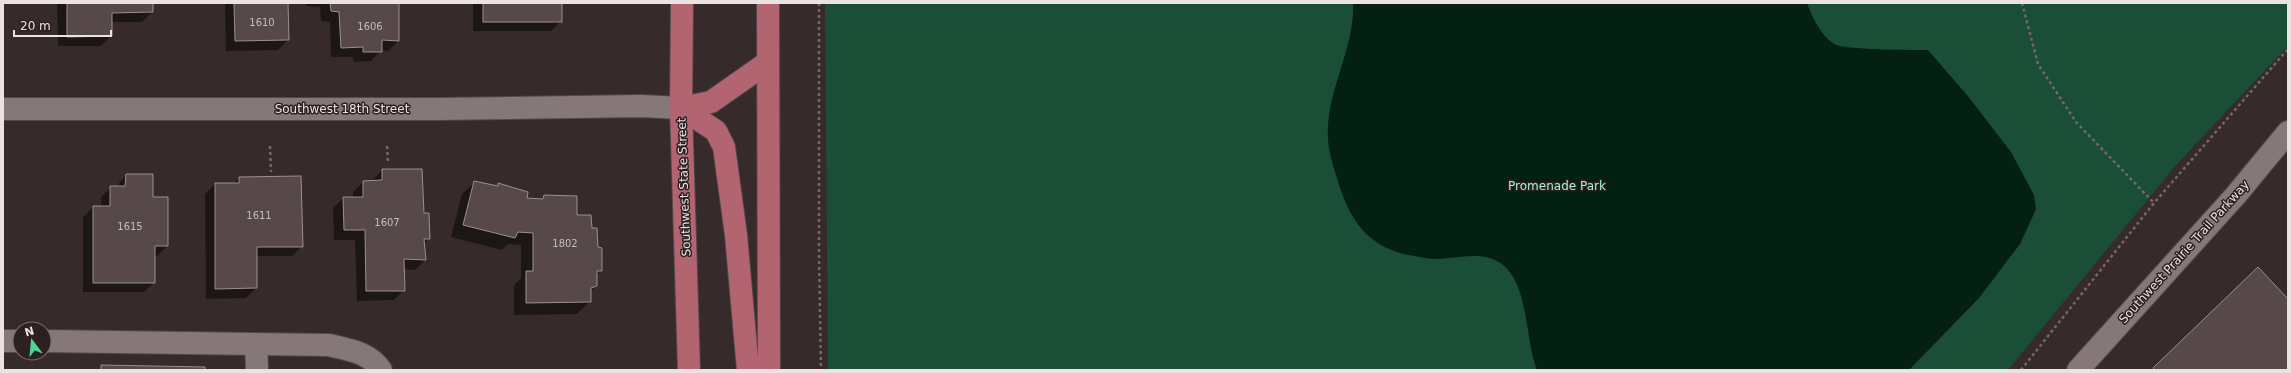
<svg xmlns="http://www.w3.org/2000/svg" width="2291" height="373" font-family="'DejaVu Sans',sans-serif">
<rect width="100%" height="100%" fill="#372a2b"/>
<polygon fill="#1a4e36" points="825,3 2288,3 2288,46 2176,165 2008,370 828,370"/>
<path fill="#032013" d="M1353,3H1807C1813,19 1820,34 1834,44C1843,50 1913,50 1928,50L1967,95L2011,152L2034,195L2036,209L2020,244L1979,298L1909,370H1537C1525,340 1529,286 1503,265C1484,249 1457,259 1435,259C1428,259 1421,257 1414,256C1368,249 1349,220 1337,178C1333,166 1329,152 1328,140C1325,92 1355,50 1353,3Z"/>
<g fill="#0007">
<polygon points="57,3 152,3 152,12 142,22 111,22 111,36 101,46 58,46"/>
<polygon points="227,3 287,3 288,40 278,50 226,51 225,5"/>
<polygon points="306,3 398,3 398,41 388,51 381,50 371,61 354,62 353,57 331,57 330,22 321,21 320,7 306,6"/>
<polygon points="473,3 561,3 561,21 551,31 473,31"/>
<polygon points="382,170 423,214 429,238 424,244 425,260 415,270 404,269 404,290 394,300 357,301 355,240 334,240 333,208 343,198 353,198 353,192 363,182 372,181"/>
<polygon points="126,175 152,198 167,246 157,256 154,256 154,282 144,292 83,292 83,217 93,207 101,207 101,197 111,187 116,187"/>
<polygon points="239,178 302,246 292,256 256,256 256,288 246,298 206,299 205,194 215,184 233,184"/>
<polygon points="475,182 496,187 499,184 526,199 540,200 544,196 576,216 591,229 601,271 596,276 596,286 590,292 590,301 577,314 514,315 514,285 521,278 521,245 508,244 502,250 451,237 462,194"/>
</g>
<g fill="#57484a" stroke="#9e8e8f">
<polygon points="67,3 153,3 153,12 112,13 112,36 67,37"/>
<polygon points="234,3 288,3 289,40 235,41"/>
<polygon points="330,3 399,3 399,41 382,40 382,52 363,52 363,47 341,48 339,12 331,11"/>
<rect x="483" y="3" width="79" height="19"/>
<polygon points="382,169 422,169 424,213 429,213 430,239 424,239 426,260 404,259 405,291 366,291 365,230 344,230 343,197 363,197 363,181 382,180"/>
<polygon points="126,174 153,174 153,197 168,197 168,246 155,246 155,283 93,283 93,206 110,206 110,186 125,186"/>
<polygon points="301,176 303,247 257,247 257,288 215,289 215,183 239,183 239,177"/>
<polygon points="474,181 498,186 498,183 528,192 527,198 543,199 544,195 577,196 577,215 591,215 592,228 597,228 598,247 602,248 602,271 597,271 597,286 591,288 591,302 526,303 526,271 533,271 533,233 518,232 515,238 463,225"/>
<polygon points="2258,267 2288,299 2288,370 2155,370 2153,368"/>
<polygon points="101,365 205,367 205,370 101,370"/>
</g>
<g fill="none" stroke-linecap="round" stroke-linejoin="round">
<defs>
<g id="minor">
<polyline points="3,109 439,109 641,106 681,108"/>
<polyline points="3,341 20,341"/>
<path d="M44,341L329,345C349,350 369,352 381,370"/>
<polyline points="256,344 257,370"/>
<polyline points="2078,370 2236,195 2288,132"/>
</g>
<g id="major">
<polyline points="682,3 681,108 689,370"/>
<polyline points="768,3 769,370"/>
<polyline points="681,108 716,131 724,147 736,235 748,370"/>
<polyline points="681,108 711,102 768,62"/>
</g>
</defs>
<use href="#minor" stroke="#53484a" stroke-width="24"/>
<use href="#major" stroke="#53484a" stroke-width="24"/>
<g stroke="#746869" stroke-width="2.5" stroke-dasharray="3 3" stroke-linecap="butt">
<polyline points="819,3 819,255 821,370"/>
<polyline points="2022,3 2038,64 2076,122 2154,203"/>
<polyline points="270,146 271,172"/>
<polyline points="387,146 388,164"/>
<polyline points="2021,370 2154,203 2288,49"/>
</g>
<use href="#minor" stroke="#867778" stroke-width="22"/>
<use href="#major" stroke="#b26471" stroke-width="22"/>
</g>
<g text-anchor="middle" dominant-baseline="central" stroke-width="3" stroke-linejoin="round" paint-order="stroke">
<g font-size="10" fill="#c6bcbd">
<text x="262" y="22">1610</text>
<text x="370" y="26">1606</text>
<text x="259" y="215">1611</text>
<text x="387" y="222">1607</text>
<text x="130" y="226">1615</text>
<text x="565" y="243">1802</text>
</g>
<g font-size="12" fill="#ebe2e3" stroke="#2d2021">
<text x="342" y="109">Southwest 18th Street</text>
<text transform="translate(684 187) rotate(-92)">Southwest State Street</text>
<text transform="translate(2184 252) rotate(-48)">Southwest Prairie Trail Parkway</text>
</g>
<g font-size="12" fill="#9ef3c6" stroke="#2d2021">
<text x="1557" y="186">Promenade Park</text>
</g>
</g>
<rect width="2291" height="373" fill="none" stroke="#ebe2e3" stroke-width="8"/>
<g transform="translate(32 341) rotate(344)"><circle r="19" fill="#2d2021" stroke="#796e6f"/>
<path d="M0-3L7 15L0 10L-7 15Z" fill="#51d397"/>
<text y="-6" font-size="11" font-weight="bold" text-anchor="middle" fill="#ebe2e3">N</text>
</g>
<path d="M14 30v6h97v-6" fill="none" stroke="#ebe2e3" stroke-width="2"/>
<text x="20" y="30" font-size="12" fill="#ebe2e3" stroke="#2d2021" stroke-width="3" paint-order="stroke">20 m</text>
</svg>
